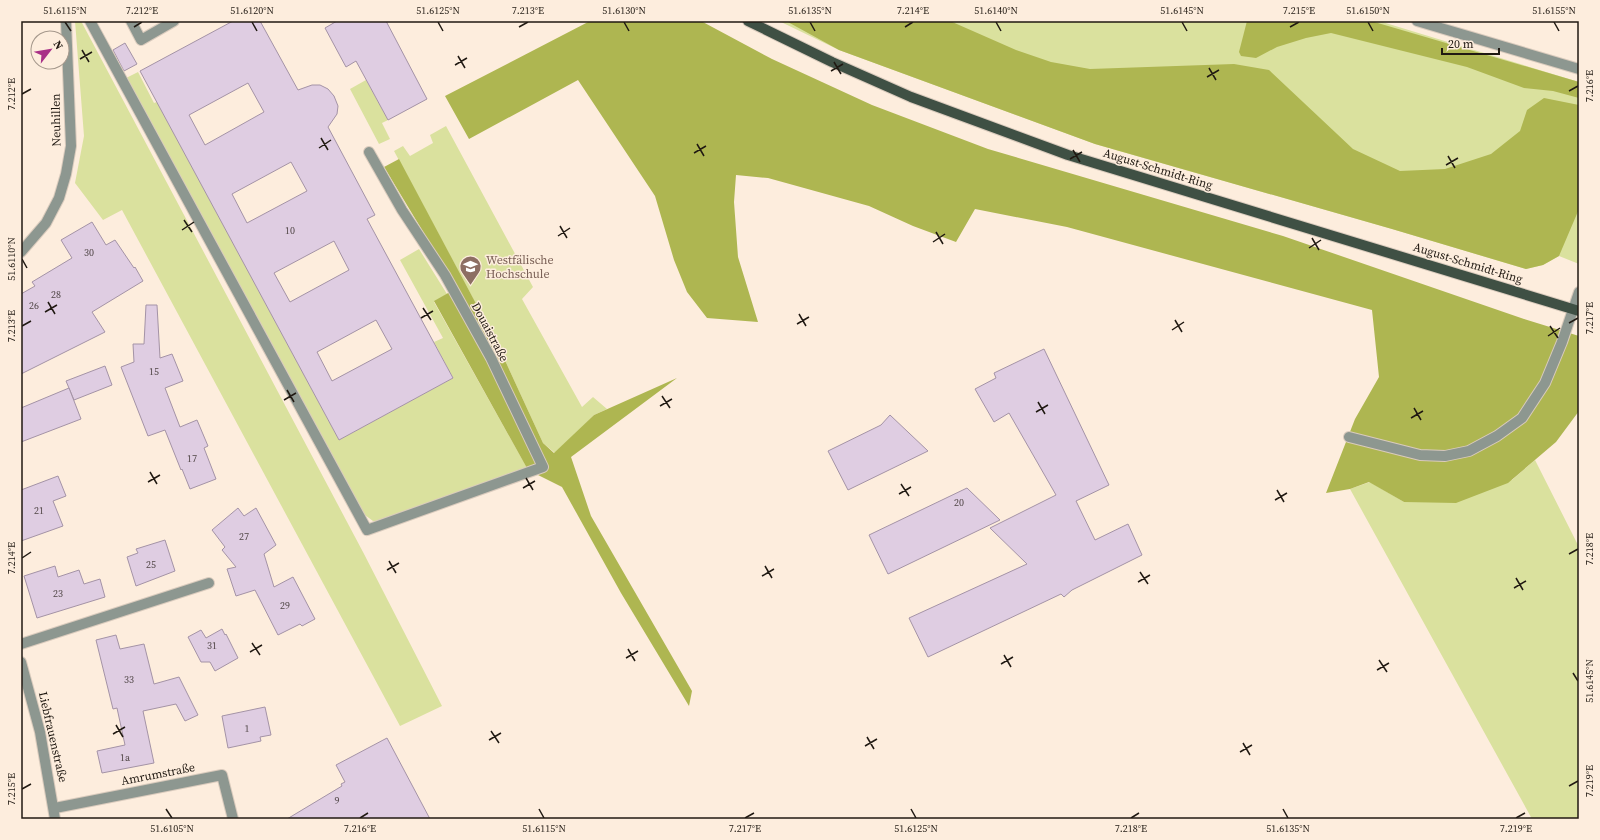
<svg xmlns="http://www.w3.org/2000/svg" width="1600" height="840" font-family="'Source Serif 4',serif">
<rect width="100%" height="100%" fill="#fdeddd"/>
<g fill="#dae19e">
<polygon points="75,21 81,21 363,552 442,706 400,726 122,210 103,220 75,183 84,136"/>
<polygon points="779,21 1379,21 1579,82 1579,264 1559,256 1543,265 1526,269 1392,229 1095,144 839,50"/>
<polygon points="138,72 154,103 157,102 339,440 453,378 434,342 443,338 400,260 419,249 447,294 434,302 527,468 381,521 373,521 361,512 126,78"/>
<polygon points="366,80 388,120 382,123 390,139 379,144 350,89"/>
<polygon points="446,126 533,287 522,299 582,407 593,397 607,409 594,415 555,453 543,443 497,343 394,151 403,146 410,156 433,143 430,135"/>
<polygon points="1535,460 1579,547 1579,819 1532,819 1350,489 1370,482 1404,502 1512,480"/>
</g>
<g fill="#aeb651">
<polygon points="590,21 701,21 772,59 872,105 988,149 1283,236 1524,319 1579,336 1579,411 1556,442 1508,483 1456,503 1404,502 1369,482 1350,489 1326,493 1355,419 1379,377 1372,310 1067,227 975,209 956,242 913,226 869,206 768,178 736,175 734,202 738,257 758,322 707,318 687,292 674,260 655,196 578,80 469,139 445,96"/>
<polygon points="786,21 950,21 1016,50 1051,62 1090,69 1234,64 1269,70 1353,149 1400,171 1445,169 1491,154 1520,131 1527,110 1544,98 1579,105 1579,209 1559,256 1543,265 1526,269 1392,229 1095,144 839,50"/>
<polygon points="1247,21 1371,21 1579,82 1579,98 1553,91 1524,88 1467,67 1331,33 1306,38 1277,47 1256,58 1241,56 1239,52"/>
<polygon points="399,159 497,343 543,443 554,453 594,415 677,378 571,457 591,516 692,691 689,706 621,593 562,487 528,470 434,301 457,288 384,167"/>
</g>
<g fill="#dfcde2" stroke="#a493a6" fill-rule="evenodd">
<path d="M233,21H260L298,90L312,85H320L328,89L334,96L338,106L337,114L328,127L375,215L367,219L453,378L339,440L140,71ZM248,83L264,112L205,145L189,115ZM291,162L307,191L247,223L232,194ZM334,241L349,270L290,302L274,273ZM376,320L392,349L332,381L317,352Z"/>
<polygon points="337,21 386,21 427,99 388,120 356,61 346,67 325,28"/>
<polygon points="125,43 137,64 124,71 113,50"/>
<polygon points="92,222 106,245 115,240 134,268 135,267 143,281 92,312 105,332 21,374 21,294 35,286 32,282 72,258 61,240"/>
<polygon points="146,305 157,305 160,358 172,354 183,381 165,388 180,427 197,420 208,446 204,448 216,479 190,489 182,469 181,470 165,430 148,436 121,367 134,362 133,344 144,344"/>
<polygon points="1044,349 1109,485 1076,501 1095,540 1128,524 1142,555 1072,590 1064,597 1061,594 928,657 909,618 1027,564 990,528 1056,495 1009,413 994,422 975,389 996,378 994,373"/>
<polygon points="105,366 112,385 74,400 66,381"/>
<polygon points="69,388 81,419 21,442 21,408"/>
<polygon points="890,415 928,451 848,490 828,451 881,425"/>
<polygon points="58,476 66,496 53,501 63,526 21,541 21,490"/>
<polygon points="967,488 1000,520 888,574 869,535"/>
<polygon points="238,508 244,516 256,508 276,545 264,554 274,587 293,577 315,619 302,626 300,624 278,635 255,590 236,596 227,569 236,567 222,550 225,547 212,530"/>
<polygon points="165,540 175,571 136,586 127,557 138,553 136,549"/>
<polygon points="55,566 58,577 79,570 84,584 100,579 105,597 37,618 24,576"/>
<polygon points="222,629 225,635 226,634 238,658 215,671 210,662 201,662 188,637 201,630 206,638"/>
<polygon points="116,635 120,649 144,644 154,684 179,677 198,715 185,721 176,704 143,711 154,763 102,773 97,751 125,745 117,708 113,709 96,640"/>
<polygon points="265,707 271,735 260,737 261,741 228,748 222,716"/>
<polygon points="387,738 430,819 287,819 342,786 341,784 345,782 336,765"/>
</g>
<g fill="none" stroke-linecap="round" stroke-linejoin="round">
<defs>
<g id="minor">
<polyline points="90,21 367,530 543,467 491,358 445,275 402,210 369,152"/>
<polyline points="131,21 141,40 174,21"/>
<polyline points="1417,21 1579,69"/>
<polyline points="21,252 46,223 59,198 66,174 71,146 66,21"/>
<polyline points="1349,437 1420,455 1445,456 1469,451 1497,436 1522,418 1545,383 1562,342 1579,292"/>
<polyline points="21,644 209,583"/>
<polyline points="21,662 40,732 55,819"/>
<polyline points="55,808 222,775 233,819"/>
</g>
<polyline id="major" points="748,21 832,62 911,97 1068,155 1579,311"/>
</defs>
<use href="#minor" stroke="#dacbbd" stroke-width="12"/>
<use href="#major" stroke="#dacbbd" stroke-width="12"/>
<use href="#minor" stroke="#8d9790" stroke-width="10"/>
<use href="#major" stroke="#3f5044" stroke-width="10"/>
</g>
<path fill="none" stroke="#201912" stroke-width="1.5" d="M65,22L71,31M252,22L257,31M438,22L443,31M624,22L629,31M810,22L815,31M996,22L1001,31M1182,22L1187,31M1368,22L1373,31M1554,22L1559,31M134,27L142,22M519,27L528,22M905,27L913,22M1290,27L1299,22M82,50L89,62M458,56L465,68M80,59L92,52M834,62L841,74M455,65L467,58M1209,68L1216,80M831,71L843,64M1207,77L1219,70M1569,91L1578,86M22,94L31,89M321,138L328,150M697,144L704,156M319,148L331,140M1073,150L1080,162M694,153L706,146M1448,156L1455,168M1070,159L1082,152M1446,165L1458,158M184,220L192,232M560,226L567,238M182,230L194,222M936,232L943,244M558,236L570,228M1312,238L1319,250M933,242L945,234M1309,248L1321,240M22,259L27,268M48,302L55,314M423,308L431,320M45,312L57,305M799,314L806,326M421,318L433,311M1175,320L1182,332M1569,323L1578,318M797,324L809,317M22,326L31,321M1550,326L1558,338M1172,330L1184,322M1548,336L1560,328M287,390L294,402M662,396L670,408M284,400L296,393M1038,402L1045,414M660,406L672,399M1414,408L1421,420M1036,412L1048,405M1411,418L1423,411M150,472L157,484M526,478L533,490M148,482L160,475M901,484L909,496M523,488L535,481M1277,490L1284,502M899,494L911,487M1275,500L1287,493M1569,554L1578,549M22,558L31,552M389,561L396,573M765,566L772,578M387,570L399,563M1140,572L1148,584M762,576L774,569M1516,578L1523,590M1138,582L1150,575M1514,588L1526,581M252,643L260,655M628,649L635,661M250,652L262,645M1004,655L1011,667M626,658L638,651M1379,660L1387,672M1001,664L1013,657M1377,670L1389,663M1573,673L1578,681M116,725L123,737M491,731L499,743M113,734L125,727M867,737L874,749M489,740L501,733M1243,743L1250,755M865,746L877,739M1240,752L1252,745M1569,786L1578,781M22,789L31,784M166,809L172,818M539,809L544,818M911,809L916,818M1283,809L1288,818M360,818L368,813M745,818L754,813M1131,818L1139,813M1516,818L1525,813"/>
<defs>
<symbol id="university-pin" viewBox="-11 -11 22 30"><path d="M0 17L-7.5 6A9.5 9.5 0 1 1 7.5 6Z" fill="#8d6e63" stroke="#fdeddd"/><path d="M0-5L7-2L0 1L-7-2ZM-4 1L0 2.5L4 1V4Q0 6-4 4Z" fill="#fff"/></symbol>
</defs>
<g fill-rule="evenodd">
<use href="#university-pin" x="458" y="254" width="25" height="34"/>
</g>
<g text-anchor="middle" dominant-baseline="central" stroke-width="3" stroke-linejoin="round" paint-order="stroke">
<g font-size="10" fill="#504646">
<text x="290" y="230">10</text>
<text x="89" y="252">30</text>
<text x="56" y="294">28</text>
<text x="34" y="305">26</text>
<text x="154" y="371">15</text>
<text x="192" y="458">17</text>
<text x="959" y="502">20</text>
<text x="39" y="510">21</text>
<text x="244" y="536">27</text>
<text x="151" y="564">25</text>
<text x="58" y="593">23</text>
<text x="285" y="605">29</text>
<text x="212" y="645">31</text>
<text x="129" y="679">33</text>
<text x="247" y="728">1</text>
<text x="125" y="757">1a</text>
<text x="337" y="800">9</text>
</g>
<g font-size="12" fill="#201912" stroke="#fdeddd">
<text transform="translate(56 120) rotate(-91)">Neuhillen</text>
<text transform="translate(1158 169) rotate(17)">August-Schmidt-Ring</text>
<text transform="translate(1468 263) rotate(17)">August-Schmidt-Ring</text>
<text transform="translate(490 332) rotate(62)">Douaistraße</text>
<text transform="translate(53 737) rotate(77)">Liebfrauenstraße</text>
<text transform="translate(158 774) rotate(-11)">Amrumstraße</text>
</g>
<g font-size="12" fill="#785e54" stroke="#fdeddd" text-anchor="start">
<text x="486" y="260">Westfälische<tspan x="486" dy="14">Hochschule</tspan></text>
</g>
</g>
<rect width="1600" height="840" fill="none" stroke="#fdeddd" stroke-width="44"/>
<g transform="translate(50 50) rotate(59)"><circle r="19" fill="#fdeddd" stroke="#a5988c"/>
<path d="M0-3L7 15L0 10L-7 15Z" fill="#a93187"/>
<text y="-6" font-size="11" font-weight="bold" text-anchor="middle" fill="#201912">N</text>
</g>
<path d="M1442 48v6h57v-6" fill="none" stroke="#201912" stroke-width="2"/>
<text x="1448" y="48" font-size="12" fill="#201912" stroke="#fdeddd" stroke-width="3" paint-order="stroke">20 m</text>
<rect x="22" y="22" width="1556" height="796" fill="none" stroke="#201912" stroke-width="1.5"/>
<g font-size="10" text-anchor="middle" fill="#201912">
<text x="65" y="14">51.6115°N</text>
<text x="142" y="14">7.212°E</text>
<text x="252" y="14">51.6120°N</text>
<text x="438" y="14">51.6125°N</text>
<text x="528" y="14">7.213°E</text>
<text x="624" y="14">51.6130°N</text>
<text x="810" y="14">51.6135°N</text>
<text x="913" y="14">7.214°E</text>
<text x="996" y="14">51.6140°N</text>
<text x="1182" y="14">51.6145°N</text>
<text x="1299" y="14">7.215°E</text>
<text x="1368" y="14">51.6150°N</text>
<text x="1554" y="14">51.6155°N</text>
<text transform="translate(1589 86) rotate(-90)" y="4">7.216°E</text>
<text transform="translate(11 94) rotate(-90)" y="4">7.212°E</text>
<text transform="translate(11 259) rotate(-90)" y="4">51.6110°N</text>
<text transform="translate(1589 318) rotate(-90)" y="4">7.217°E</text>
<text transform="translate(11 326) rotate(-90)" y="4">7.213°E</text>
<text transform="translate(1589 549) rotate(-90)" y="4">7.218°E</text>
<text transform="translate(11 558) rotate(-90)" y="4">7.214°E</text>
<text transform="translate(1589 681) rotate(-90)" y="4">51.6145°N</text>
<text transform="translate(1589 781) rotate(-90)" y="4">7.219°E</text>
<text transform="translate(11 789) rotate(-90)" y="4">7.215°E</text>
<text x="172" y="832">51.6105°N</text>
<text x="360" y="832">7.216°E</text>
<text x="544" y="832">51.6115°N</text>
<text x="745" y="832">7.217°E</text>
<text x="916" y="832">51.6125°N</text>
<text x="1131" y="832">7.218°E</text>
<text x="1288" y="832">51.6135°N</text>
<text x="1516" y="832">7.219°E</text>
</g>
</svg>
